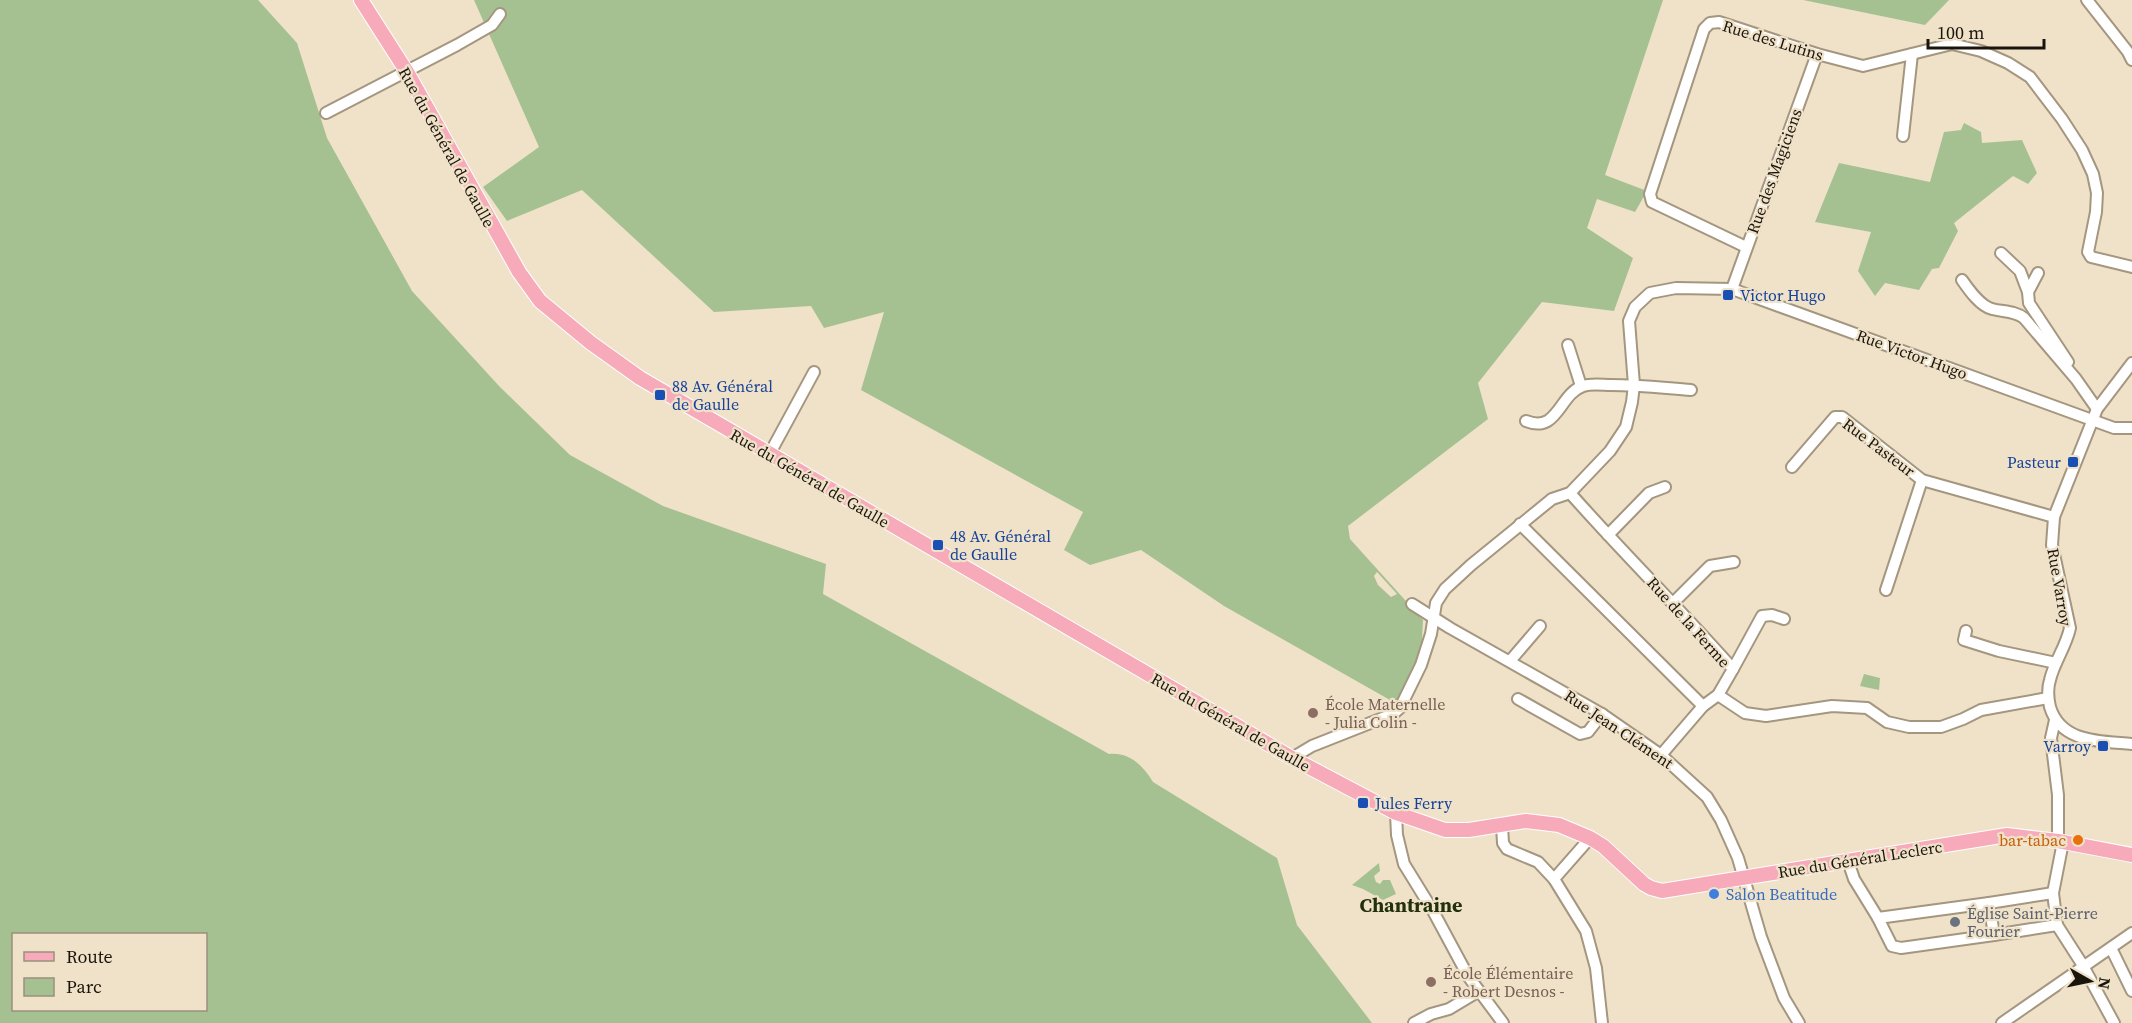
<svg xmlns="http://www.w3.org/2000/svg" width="2132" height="1023" font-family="'Source Serif 4',serif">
<rect width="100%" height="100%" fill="#f0e2c9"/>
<g fill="#a6c191" fill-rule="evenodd">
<path d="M0,0H258L297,43L327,138L412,291L500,387L570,455L663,506L826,564L823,594L1109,754C1129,752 1143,765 1153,782L1277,858L1297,925L1372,1023H0ZM14,934H206V1010H14Z"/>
<path d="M474,0H1663L1605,175L1647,191L1635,212L1597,199L1587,228L1633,258L1614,311L1542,302L1478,383L1488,419L1348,526L1350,539L1423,620L1421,661L1397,704L1224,606L1141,550L1090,565L1064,550L1083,512L861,390L884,312L824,328L811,306L714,312L582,190L507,221L483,187L539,147ZM1377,572L1397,594L1391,597L1378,585L1374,576Z"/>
<polygon points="1803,0 1949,0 1925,25"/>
<polygon points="1964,123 1981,132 1982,143 2022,140 2037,173 2028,184 2013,176 1954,223 1958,231 1939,268 1932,269 1919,290 1885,283 1875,296 1858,271 1871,232 1815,222 1839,163 1930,182 1944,132 1961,130"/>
<polygon points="1864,674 1880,678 1879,690 1860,686"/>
<polygon points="1379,863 1380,871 1374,876 1376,882 1380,884 1383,880 1390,880 1396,894 1383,900 1363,889 1352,885"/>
</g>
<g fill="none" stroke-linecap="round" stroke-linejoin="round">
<defs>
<g id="minor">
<polyline points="2087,0 2128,52 2132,60"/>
<polyline points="326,113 457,45 492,25 500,14"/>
<polyline points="1903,136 1912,54"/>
<polyline points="1746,247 1652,202 1650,194 1704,29 1710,23 1719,22 1817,54 1863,66 1952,44 1981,51 2008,63 2030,77 2062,119 2082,150 2093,174 2097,193 2096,212 2088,252 2091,257 2132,267"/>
<polyline points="2001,253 2020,271 2028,292"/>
<polyline points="2038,273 2028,292 2029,303 2068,362"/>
<path d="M1962,280C1969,290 1980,306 1992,309C2004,312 2015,311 2024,318L2076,379L2097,409"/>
<polyline points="1732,289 1817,54"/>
<polyline points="1568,345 1581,386"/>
<path d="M2132,363L2097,409L2054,517L2052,545L2070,628C2066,647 2054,662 2050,680C2047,689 2048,698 2050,707C2061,743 2100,741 2132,744"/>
<path d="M1526,421C1558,434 1559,394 1583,386C1592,383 1603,385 1611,385C1638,385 1664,388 1691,390"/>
<polyline points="769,455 814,372"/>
<polyline points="1792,467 1835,417 1842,417 1922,480 2054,517"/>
<path d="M1570,493C1623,553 1680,609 1733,669L1718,695L1703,706L1661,755"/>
<polyline points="1520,524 1703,706"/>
<polyline points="1608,535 1649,493 1665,487"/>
<polyline points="1886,590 1922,480"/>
<polyline points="1674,602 1710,566 1734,562"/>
<polyline points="1412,604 1450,628 1602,714 1661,755 1707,797 1721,820 1738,858 1761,937 1784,998 1799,1023"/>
<polyline points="1966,631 1964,640 1999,651 2056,663"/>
<polyline points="1510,661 1540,626"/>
<polyline points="1733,669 1762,616 1772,615 1784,619"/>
<polyline points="1718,695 1745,713 1766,716 1832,706 1867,708 1887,722 1909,727 1941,727 1963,719 1981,710 2048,698"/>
<polyline points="1518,699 1580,734 1588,732 1602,714"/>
<polyline points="2055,720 2051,738 2058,795 2058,841"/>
<polyline points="1292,758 1312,746 1393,714 1400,708 1421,665 1431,634 1436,603 1445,589 1471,565 1552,499 1570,493 1610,451 1626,427 1632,402 1634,385 1629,321 1635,307 1650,293 1676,288 1732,289 2114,428 2132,428"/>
<polyline points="1396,813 1397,835 1404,864 1433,911 1468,976 1503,1023"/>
<polyline points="1502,826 1503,843 1507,849 1538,862 1554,879"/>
<polyline points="1590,838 1554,879 1586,931 1596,968 1602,1023"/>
<polyline points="2063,842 2053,893 2057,925 2082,964 2114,1023"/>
<polyline points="1848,861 1854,879 1878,918"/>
<polyline points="2053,893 1989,903 1994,935 2057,925"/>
<polyline points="1989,903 1878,918 1892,946 1901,948 1994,935"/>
<polyline points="2111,948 2132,991"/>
<polyline points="1414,1023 1431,1014 1449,1009 1479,991"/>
<polyline points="2002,1023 2132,933"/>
</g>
<polyline id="major" points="361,0 407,72 519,272 540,301 591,343 640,378 1292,758 1396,813 1445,830 1469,830 1526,821 1559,825 1590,838 1603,846 1644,884 1651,888 1662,891 2007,835 2058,841 2132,855"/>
</defs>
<use href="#minor" stroke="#a4967f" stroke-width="14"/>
<use href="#major" stroke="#fff" stroke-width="16"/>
<use href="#minor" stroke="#fff" stroke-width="10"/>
<use href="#major" stroke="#f7abba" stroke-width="14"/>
</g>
<g fill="#1a4fb4" stroke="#f0e2c9" stroke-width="2">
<rect x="1722" y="289" width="12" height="12" rx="3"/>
<rect x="654" y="389" width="12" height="12" rx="3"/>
<rect x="2067" y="456" width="12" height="12" rx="3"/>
<rect x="932" y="539" width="12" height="12" rx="3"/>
<rect x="2097" y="740" width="12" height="12" rx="3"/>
<rect x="1357" y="797" width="12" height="12" rx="3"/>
</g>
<g fill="#8d6e63" stroke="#f0e2c9" stroke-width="2">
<circle cx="1313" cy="713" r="6"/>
<circle cx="1431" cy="982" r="6"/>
</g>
<circle fill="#e8710a" stroke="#f0e2c9" stroke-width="2" cx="2078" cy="840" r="6"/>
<circle fill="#3f7fe0" stroke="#f0e2c9" stroke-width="2" cx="1714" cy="894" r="6"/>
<circle fill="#6b7280" stroke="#f0e2c9" stroke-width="2" cx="1955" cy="922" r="6"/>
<g text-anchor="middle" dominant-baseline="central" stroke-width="4.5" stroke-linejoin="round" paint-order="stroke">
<g font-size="16" fill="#1a150c" stroke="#f0e2c9">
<text transform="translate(1773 40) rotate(17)">Rue des Lutins</text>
<text transform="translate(447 147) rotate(61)">Rue du Général de Gaulle</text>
<text transform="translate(1774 171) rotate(-70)">Rue des Magiciens</text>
<text transform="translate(1912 354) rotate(20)">Rue Victor Hugo</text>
<text transform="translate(1879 447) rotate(37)">Rue Pasteur</text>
<text transform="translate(810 478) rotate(30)">Rue du Général de Gaulle</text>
<text transform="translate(2060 587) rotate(80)">Rue Varroy</text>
<text transform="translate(1689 622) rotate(48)">Rue de la Ferme</text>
<text transform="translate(1231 722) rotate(30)">Rue du Général de Gaulle</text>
<text transform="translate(1619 729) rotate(34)">Rue Jean Clément</text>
<text transform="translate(1860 859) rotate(-9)">Rue du Général Leclerc</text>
</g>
<g font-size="16" fill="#164399" stroke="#f0e2c9" text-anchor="start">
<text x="1740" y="295">Victor Hugo</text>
<text x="672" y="386">88 Av. Général<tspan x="672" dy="18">de Gaulle</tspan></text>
<text x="2061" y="462" text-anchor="end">Pasteur</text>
<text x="950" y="536">48 Av. Général<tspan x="950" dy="18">de Gaulle</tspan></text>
<text x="2091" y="746" text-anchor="end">Varroy</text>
<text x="1375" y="803">Jules Ferry</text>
</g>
<g font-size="16" fill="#785e54" stroke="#f0e2c9" text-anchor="start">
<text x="1325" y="704">École Maternelle<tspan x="1325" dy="18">- Julia Colin -</tspan></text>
<text x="1443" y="973">École Élémentaire<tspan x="1443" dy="18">- Robert Desnos -</tspan></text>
</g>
<g font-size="16" fill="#c56008" stroke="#f0e2c9" text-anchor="end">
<text x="2066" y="840">bar-tabac</text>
</g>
<g font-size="16" fill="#366cbe" stroke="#f0e2c9" text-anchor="start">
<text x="1726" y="894">Salon Beatitude</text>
</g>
<g font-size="16" fill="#5b616d" stroke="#f0e2c9" text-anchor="start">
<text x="1967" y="913">Église Saint-Pierre<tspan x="1967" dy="18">Fourier</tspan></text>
</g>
<g font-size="20" font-weight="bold" fill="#22300c" stroke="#f0e2c9">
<text x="1411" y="905">Chantraine</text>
</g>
</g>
<rect x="12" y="933" width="195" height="78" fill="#f0e2c9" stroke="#9a907d" stroke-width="1.5"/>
<rect x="24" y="952" width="30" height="9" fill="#f7abba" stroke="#9a907d" stroke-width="1.5"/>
<text x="66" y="963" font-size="18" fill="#1a150c">Route</text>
<rect x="24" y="978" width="30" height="18" fill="#a6c191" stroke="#9a907d" stroke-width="1.5"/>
<text x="66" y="993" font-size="18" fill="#1a150c">Parc</text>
<g transform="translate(2090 981) rotate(99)" stroke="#f0e2c9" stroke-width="4.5" paint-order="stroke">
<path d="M0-4.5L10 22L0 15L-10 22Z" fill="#1a150c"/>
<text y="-9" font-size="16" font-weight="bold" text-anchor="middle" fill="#1a150c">N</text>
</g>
<path d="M1928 39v9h116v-9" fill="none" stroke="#1a150c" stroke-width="3"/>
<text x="1937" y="39" font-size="18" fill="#1a150c" stroke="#f0e2c9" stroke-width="4.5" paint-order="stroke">100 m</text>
</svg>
